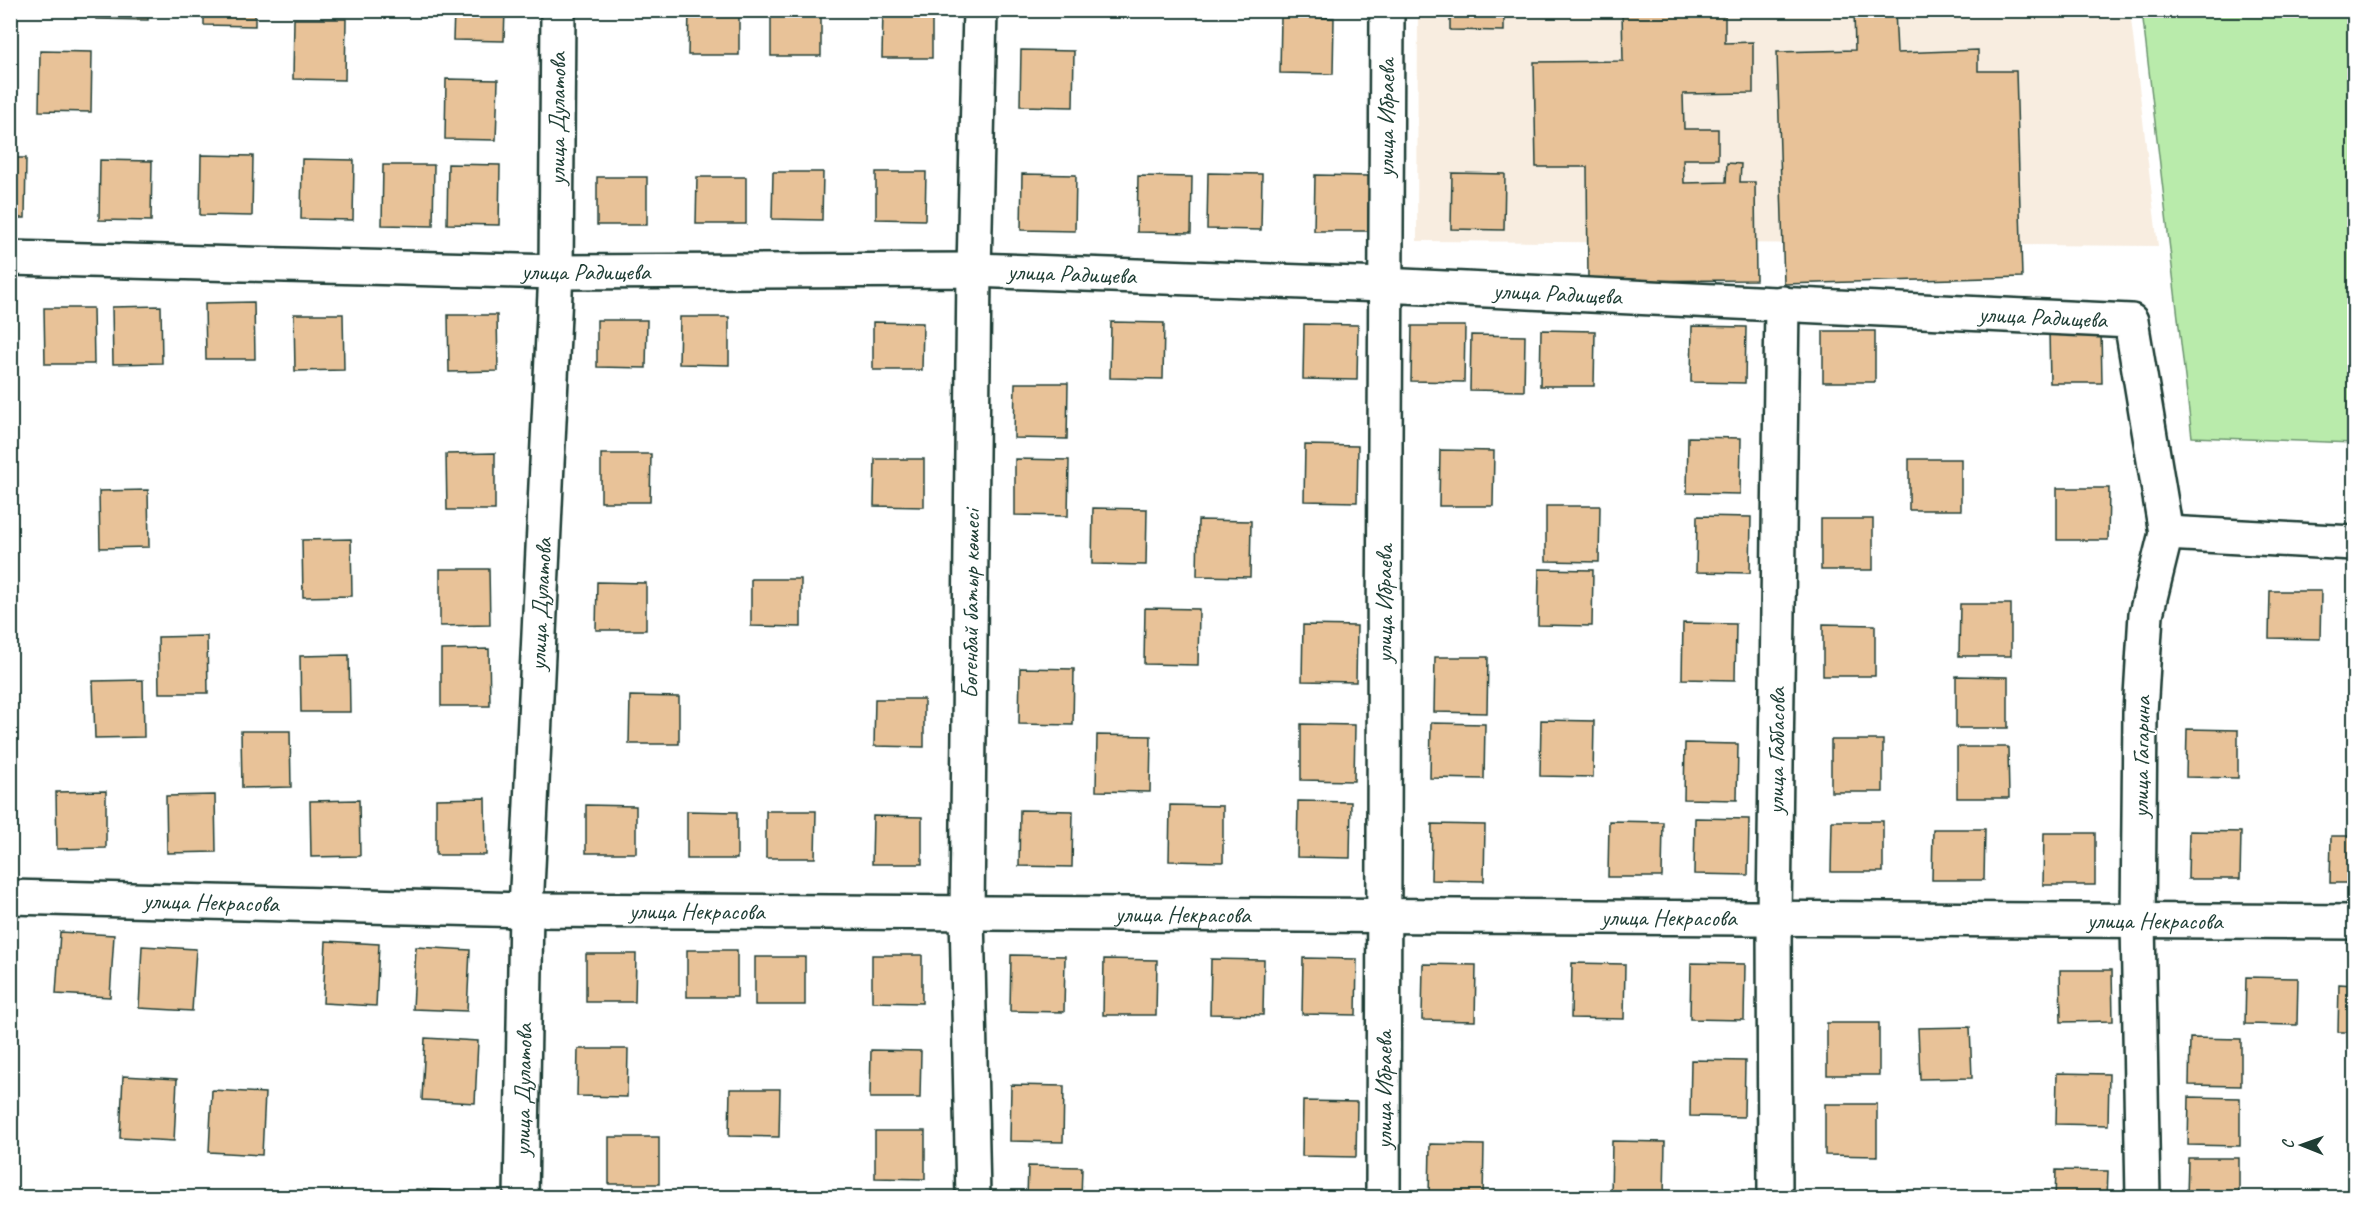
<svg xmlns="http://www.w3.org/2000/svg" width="2365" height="1208" font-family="Caveat,sans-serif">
<rect width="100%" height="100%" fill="#fff"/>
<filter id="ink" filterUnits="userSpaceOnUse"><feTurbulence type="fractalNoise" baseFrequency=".0167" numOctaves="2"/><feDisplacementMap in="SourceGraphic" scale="12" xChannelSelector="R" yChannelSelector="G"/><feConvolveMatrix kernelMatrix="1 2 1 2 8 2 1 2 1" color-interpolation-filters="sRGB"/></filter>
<g filter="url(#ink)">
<polygon fill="#f8ede0" points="1418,11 2130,11 2158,246 1417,241"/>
<polygon fill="#b9ebab" stroke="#6c9470" stroke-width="1.5" points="2142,11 2354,11 2354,443 2192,437"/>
<g fill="#e8c298" stroke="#1f3d34" stroke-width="1.5">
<polygon points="97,10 148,10 148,20 96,19"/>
<polygon points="204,10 255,10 255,26 204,25"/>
<polygon points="454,10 505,10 504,41 453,40"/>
<polygon points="689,10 739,10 739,55 688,55"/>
<rect x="771" y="10" width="50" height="46"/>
<polygon points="883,10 932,11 932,58 882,58"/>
<polygon points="1450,10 1504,10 1504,31 1450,30"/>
<polygon points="1622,10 1725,10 1725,43 1753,42 1753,93 1683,94 1684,129 1718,129 1718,159 1683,159 1684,183 1726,182 1727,163 1741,164 1740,182 1755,182 1756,280 1588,281 1587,167 1536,167 1534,62 1623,61"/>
<polygon points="1854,10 1895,10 1897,53 1978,50 1978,71 2016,71 2022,277 1784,284 1777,52 1855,50"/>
<polygon points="1281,17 1334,18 1333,74 1280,73"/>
<polygon points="294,19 346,19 345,80 293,79"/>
<polygon points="1021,50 1074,51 1073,107 1020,106"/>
<polygon points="40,51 92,52 91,112 39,111"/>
<polygon points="446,79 498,80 496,140 445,139"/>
<polygon points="201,155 253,156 252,216 200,215"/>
<polygon points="10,158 26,158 25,218 10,218"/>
<polygon points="302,159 354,160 353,220 301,219"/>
<polygon points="100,160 152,161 151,221 99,220"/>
<polygon points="448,164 500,165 499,225 447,224"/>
<polygon points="383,165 434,165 433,226 382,225"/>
<polygon points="773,172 823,172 822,220 772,219"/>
<polygon points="876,172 926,172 925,220 876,219"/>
<polygon points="1208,173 1262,174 1261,230 1207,229"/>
<polygon points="1452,173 1505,174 1504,230 1451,229"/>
<polygon points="1022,174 1076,175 1075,231 1021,230"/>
<polygon points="1315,175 1369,176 1368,231 1314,231"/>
<polygon points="1138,176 1192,177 1191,233 1137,232"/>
<rect x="597" y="177" width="50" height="48"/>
<polygon points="697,177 746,177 746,224 696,224"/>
<polygon points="10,302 13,302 14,359 10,359"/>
<polygon points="254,302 255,359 206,359 205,303"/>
<polygon points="161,306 162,363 113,364 112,307"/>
<polygon points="44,308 93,308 94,364 45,364"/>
<polygon points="294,314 343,314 344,370 295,371"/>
<polygon points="448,315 497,315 498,371 449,372"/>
<polygon points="680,317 729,317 729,365 679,364"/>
<polygon points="597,320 647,320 646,368 597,367"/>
<polygon points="873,322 923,323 922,370 873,370"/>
<polygon points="1111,322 1164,323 1163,379 1110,378"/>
<polygon points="1304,324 1358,325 1357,380 1303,379"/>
<polygon points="1412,326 1465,326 1464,382 1411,381"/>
<polygon points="1692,326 1746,327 1745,383 1691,382"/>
<polygon points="1541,330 1595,331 1594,386 1540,386"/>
<rect x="1823" y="331" width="52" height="51"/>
<polygon points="2049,331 2101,331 2102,383 2050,383"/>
<polygon points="1471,335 1525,336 1524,391 1470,390"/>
<polygon points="1015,383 1068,383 1067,439 1014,438"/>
<polygon points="1688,437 1741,438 1740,494 1687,493"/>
<polygon points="1305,445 1358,446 1357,502 1304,501"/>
<polygon points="1440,450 1494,451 1493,506 1439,506"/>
<polygon points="495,453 495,510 447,510 446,454"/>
<polygon points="601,454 651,454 650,502 601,502"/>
<polygon points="875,459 924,459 924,507 874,506"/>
<polygon points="1015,459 1069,460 1068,516 1015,515"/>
<rect x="1909" y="459" width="52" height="51"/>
<polygon points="2057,488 2109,488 2108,540 2057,540"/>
<polygon points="148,490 149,547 100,548 99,491"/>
<polygon points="1546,506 1600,506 1599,562 1546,561"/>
<polygon points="1093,508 1147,509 1146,565 1092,564"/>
<polygon points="1697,516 1751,517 1750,573 1696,572"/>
<rect x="1821" y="519" width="52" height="51"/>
<polygon points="1198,520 1251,521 1250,577 1197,576"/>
<polygon points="351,539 352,596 303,597 302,540"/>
<polygon points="440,569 489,569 490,625 440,626"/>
<polygon points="1539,569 1593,570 1592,626 1538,625"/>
<polygon points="751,579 801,579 801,627 751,626"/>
<polygon points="597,582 646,583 646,630 596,630"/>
<polygon points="2270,591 2321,591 2320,639 2269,638"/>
<polygon points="1960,604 2011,604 2011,656 1959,656"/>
<polygon points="1145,608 1199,609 1198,665 1144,664"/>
<polygon points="1683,623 1736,624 1735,680 1682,679"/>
<polygon points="1823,624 1875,625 1875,676 1823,676"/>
<polygon points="1303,625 1357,626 1356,682 1302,681"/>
<polygon points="207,636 208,693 159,693 158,637"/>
<polygon points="489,649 490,706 441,706 441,650"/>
<polygon points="349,655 350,712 301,712 300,656"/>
<polygon points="1435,657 1488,657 1487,713 1434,712"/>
<polygon points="1020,668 1074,669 1073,725 1019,724"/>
<polygon points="1956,676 2008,677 2008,728 1956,728"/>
<polygon points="143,680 144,737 95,738 93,681"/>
<polygon points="630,696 679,697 679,744 629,744"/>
<polygon points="875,699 924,699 924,747 874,746"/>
<polygon points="1541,720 1594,721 1593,777 1540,776"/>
<polygon points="1431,723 1485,724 1484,779 1430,778"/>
<polygon points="1301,724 1355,725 1354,781 1301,780"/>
<polygon points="2187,729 2238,730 2238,778 2186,777"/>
<polygon points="241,731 290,731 291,787 242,788"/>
<polygon points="1097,735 1151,736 1150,792 1096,791"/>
<rect x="1831" y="740" width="52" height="52"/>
<polygon points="1685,743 1738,744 1737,800 1684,799"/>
<polygon points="1957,747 2008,747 2009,798 1957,798"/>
<polygon points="106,791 106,848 57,849 56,792"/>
<polygon points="215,795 216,852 167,853 166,796"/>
<polygon points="485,798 486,855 436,855 436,799"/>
<polygon points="359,800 360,856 311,857 310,801"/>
<polygon points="1298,801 1351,802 1350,858 1297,857"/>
<polygon points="586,805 636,806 636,853 586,853"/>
<polygon points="1170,805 1223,806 1223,862 1169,861"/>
<polygon points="1020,810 1073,811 1072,867 1019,866"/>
<polygon points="687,811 737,812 737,859 687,859"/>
<polygon points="766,811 816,811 815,858 766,858"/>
<polygon points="873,816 922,817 922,864 872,864"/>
<polygon points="1695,818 1749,819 1748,875 1694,874"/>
<polygon points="1609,821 1663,822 1662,877 1608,877"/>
<polygon points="1832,821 1883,821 1883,872 1831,872"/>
<polygon points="1432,824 1485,825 1484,881 1431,880"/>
<polygon points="1933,829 1985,829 1984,880 1932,880"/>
<polygon points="2189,831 2241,832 2240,879 2188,879"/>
<polygon points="2044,833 2095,833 2095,885 2043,885"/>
<polygon points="2331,836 2354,836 2354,883 2330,883"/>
<polygon points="60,932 114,935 110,997 56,994"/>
<polygon points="326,941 379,944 376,1006 323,1003"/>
<polygon points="142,946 196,949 192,1011 139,1008"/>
<polygon points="416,947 470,950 467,1011 413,1009"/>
<rect x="687" y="950" width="50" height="47"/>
<polygon points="586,954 636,954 635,1002 586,1002"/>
<polygon points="872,955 922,955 922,1003 872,1002"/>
<polygon points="1011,955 1065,956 1064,1012 1010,1011"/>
<rect x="755" y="957" width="50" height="48"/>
<polygon points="1303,958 1357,959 1356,1015 1302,1014"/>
<polygon points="1104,959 1157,960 1156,1015 1103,1015"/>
<polygon points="1211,959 1264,960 1263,1015 1210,1014"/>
<polygon points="1572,963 1625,964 1624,1019 1571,1018"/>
<polygon points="1691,963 1745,964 1744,1020 1690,1019"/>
<polygon points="1423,964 1476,965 1475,1021 1422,1020"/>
<polygon points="2060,970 2112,970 2113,1021 2061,1022"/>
<polygon points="2246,977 2298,978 2297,1025 2245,1024"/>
<polygon points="2339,984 2354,985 2354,1032 2338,1032"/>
<rect x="1827" y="1023" width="52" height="52"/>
<polygon points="1970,1027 1972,1078 1920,1079 1918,1028"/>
<polygon points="425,1038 478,1041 475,1103 422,1100"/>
<polygon points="2190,1038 2241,1039 2241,1086 2189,1085"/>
<polygon points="578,1049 628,1049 627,1097 577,1096"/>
<polygon points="871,1050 921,1051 920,1098 870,1098"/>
<polygon points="1691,1060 1745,1061 1744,1117 1690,1116"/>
<polygon points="2057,1073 2109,1074 2108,1125 2056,1124"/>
<polygon points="123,1076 177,1079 174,1141 120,1138"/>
<polygon points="1011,1085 1064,1086 1063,1142 1010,1141"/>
<polygon points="730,1089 780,1089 779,1137 729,1136"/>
<polygon points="212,1090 265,1093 262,1155 209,1152"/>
<polygon points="2189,1097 2240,1098 2240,1146 2188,1145"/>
<polygon points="1303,1101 1357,1102 1356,1157 1302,1156"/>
<polygon points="1825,1104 1877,1104 1877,1156 1825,1155"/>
<polygon points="875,1131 925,1131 925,1179 875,1178"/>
<rect x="609" y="1137" width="50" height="47"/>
<polygon points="1612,1141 1665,1142 1664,1198 1611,1197"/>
<polygon points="1430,1144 1484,1145 1483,1198 1429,1198"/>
<polygon points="2188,1158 2239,1158 2239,1198 2187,1198"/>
<polygon points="1028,1166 1082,1167 1081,1198 1027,1198"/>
<polygon points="2056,1170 2108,1171 2107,1198 2055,1198"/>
<polygon points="416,1189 470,1192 469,1198 416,1198"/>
</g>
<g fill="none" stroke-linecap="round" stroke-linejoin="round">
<defs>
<g id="street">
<path id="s1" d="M10,258L556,272L974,270L1383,285L2131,321L2166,533L2146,614L2140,713L2138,921L2143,1198"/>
<polyline points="2166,533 2354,543"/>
<path id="s2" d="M10,897L526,910L2354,922"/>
<path id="s3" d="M521,1198L526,910L556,272L558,10"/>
<path id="s4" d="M973,1198L967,913L974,270L980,10"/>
<path id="s5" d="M1383,1198C1386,802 1382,406 1387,10"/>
<path id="s6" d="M1775,1198L1774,918L1782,303"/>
</g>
</defs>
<use href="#street" stroke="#1f3d34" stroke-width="38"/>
<use href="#street" stroke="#fff" stroke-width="33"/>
</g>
</g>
<g text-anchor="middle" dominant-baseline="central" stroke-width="4.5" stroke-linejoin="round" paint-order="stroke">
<g font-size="24" fill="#1f3d34" stroke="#fff">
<text stroke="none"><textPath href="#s3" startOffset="1080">улица Дулатова</textPath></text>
<text stroke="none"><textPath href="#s5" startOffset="1080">улица Ибраева</textPath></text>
<text stroke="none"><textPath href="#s1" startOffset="576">улица Радищева</textPath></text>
<text stroke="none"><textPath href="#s1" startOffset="1062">улица Радищева</textPath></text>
<text stroke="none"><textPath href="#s1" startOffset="1548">улица Радищева</textPath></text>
<text stroke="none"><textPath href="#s1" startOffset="2034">улица Радищева</textPath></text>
<text stroke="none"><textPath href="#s3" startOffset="594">улица Дулатова</textPath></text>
<text stroke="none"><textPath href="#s4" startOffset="594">Бөгенбай батыр көшесі</textPath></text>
<text stroke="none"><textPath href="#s5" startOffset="594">улица Ибраева</textPath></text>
<text stroke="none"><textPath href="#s6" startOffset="447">улица Габбасова</textPath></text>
<text transform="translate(2141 757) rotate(-89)">улица Гагарина</text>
<text stroke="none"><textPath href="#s2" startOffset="201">улица Некрасова</textPath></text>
<text stroke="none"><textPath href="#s2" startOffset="687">улица Некрасова</textPath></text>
<text stroke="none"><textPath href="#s2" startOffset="1173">улица Некрасова</textPath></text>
<text stroke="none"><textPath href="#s2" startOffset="1659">улица Некрасова</textPath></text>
<text stroke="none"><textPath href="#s2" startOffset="2145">улица Некрасова</textPath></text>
<text stroke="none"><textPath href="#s3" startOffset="108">улица Дулатова</textPath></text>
<text stroke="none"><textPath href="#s5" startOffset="108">улица Ибраева</textPath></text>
</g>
</g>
<rect width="2365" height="1208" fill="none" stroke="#fff" stroke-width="36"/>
<rect x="18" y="18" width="2329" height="1172" fill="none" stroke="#1f3d34" stroke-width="2" filter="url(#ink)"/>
<g transform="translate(2302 1145) rotate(271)" stroke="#ffffff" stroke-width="4.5" paint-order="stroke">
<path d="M0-4.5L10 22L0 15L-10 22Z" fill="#1f3d34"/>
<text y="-9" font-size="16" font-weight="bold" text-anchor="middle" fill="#1f3d34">С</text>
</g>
</svg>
